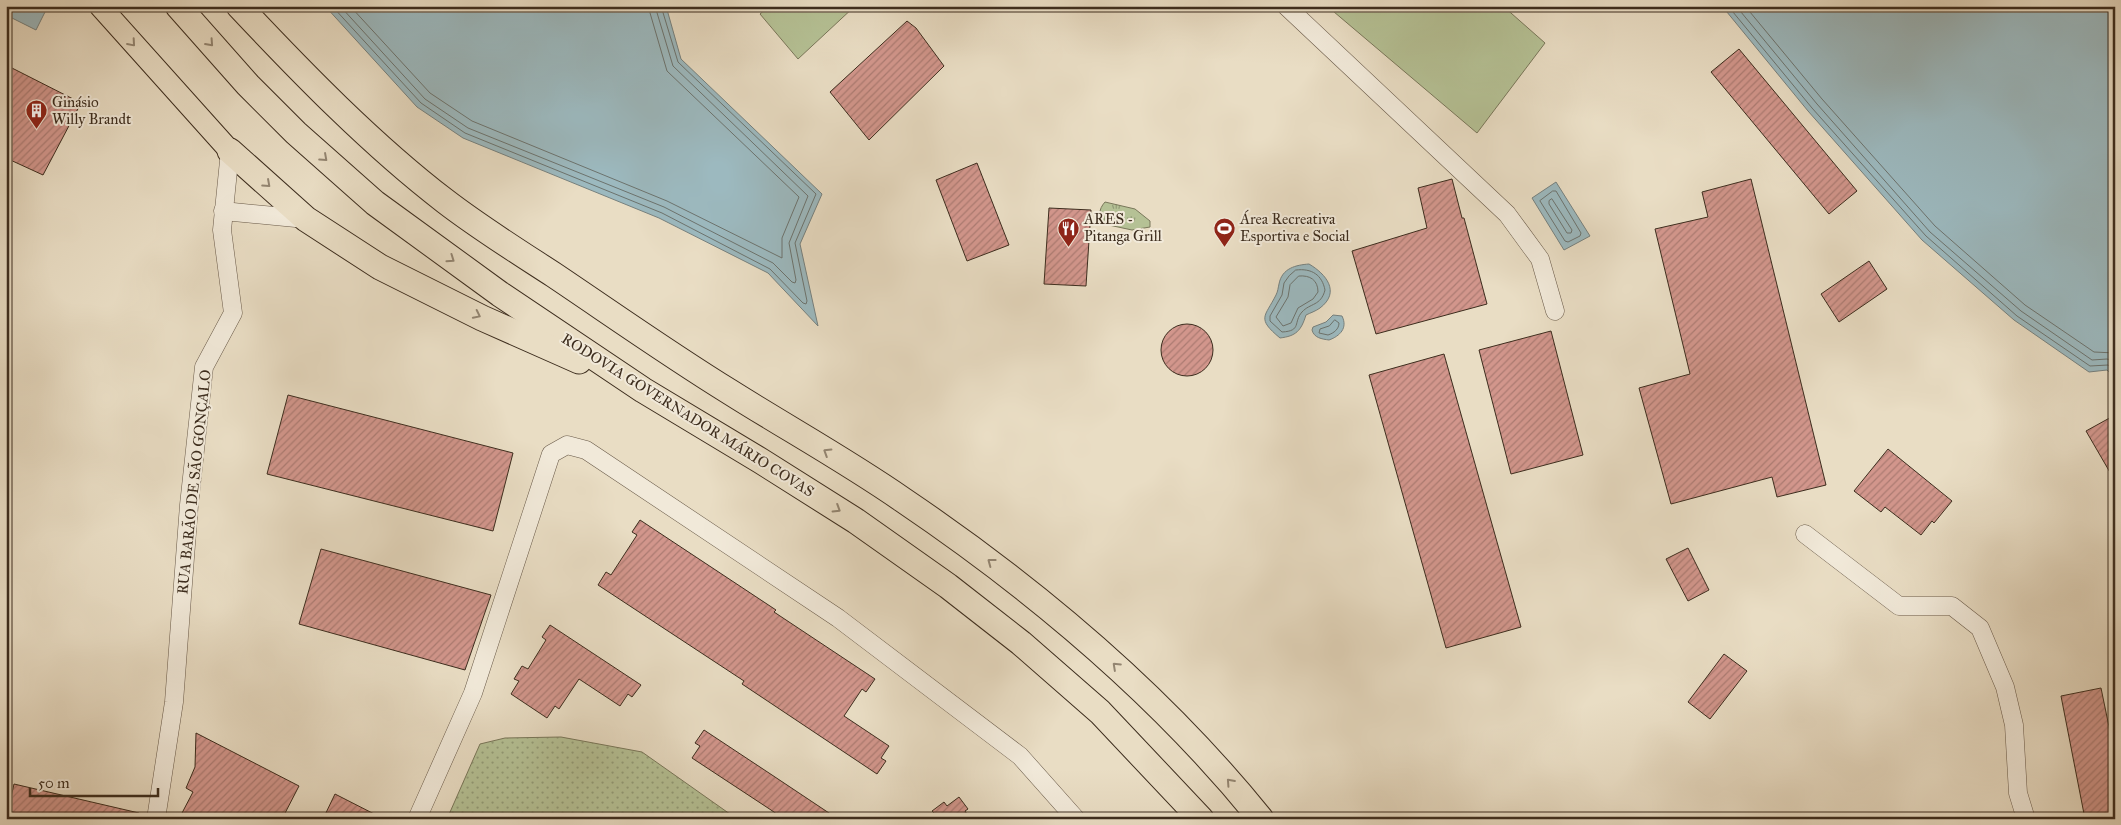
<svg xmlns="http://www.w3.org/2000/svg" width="2121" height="825" font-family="'IM FELL Great Primer',serif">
<defs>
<pattern id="grass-dots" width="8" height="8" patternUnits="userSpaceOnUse" patternTransform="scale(1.25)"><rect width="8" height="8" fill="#b5c195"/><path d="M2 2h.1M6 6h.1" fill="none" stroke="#949d79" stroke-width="1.8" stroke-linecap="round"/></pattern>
<pattern id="park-tufts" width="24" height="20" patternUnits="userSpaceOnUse" patternTransform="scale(1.25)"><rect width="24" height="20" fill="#b5c195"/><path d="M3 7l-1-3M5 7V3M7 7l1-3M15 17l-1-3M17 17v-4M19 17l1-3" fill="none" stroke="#949d79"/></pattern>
<pattern id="building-hatch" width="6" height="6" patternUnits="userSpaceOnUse" patternTransform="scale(1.25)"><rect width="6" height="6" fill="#d2968c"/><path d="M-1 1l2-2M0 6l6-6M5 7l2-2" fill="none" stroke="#ac7b72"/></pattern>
</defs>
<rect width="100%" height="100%" fill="#e9ddc4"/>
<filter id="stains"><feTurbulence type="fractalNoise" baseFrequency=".004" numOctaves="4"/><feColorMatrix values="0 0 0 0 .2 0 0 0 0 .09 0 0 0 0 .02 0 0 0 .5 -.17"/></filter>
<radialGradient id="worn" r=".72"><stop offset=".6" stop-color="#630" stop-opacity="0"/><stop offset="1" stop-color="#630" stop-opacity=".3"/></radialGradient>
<polygon fill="url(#grass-dots)" stroke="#79775a" points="561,737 642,752 737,819 447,819 480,744 505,738"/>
<path fill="url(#park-tufts)" stroke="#79775a" d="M1105,202L1135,209L1150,221V227L1132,230L1104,224C1099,215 1098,210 1105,202Z"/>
<g fill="#b5c195" stroke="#79775a">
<polygon points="769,6 855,6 798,59 760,14"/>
<polygon points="1327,6 1503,6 1545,43 1477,133"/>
</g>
<g fill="#9cb9bf" stroke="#76817f">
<polygon points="6,6 48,6 36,30 6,15"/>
<polygon points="325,6 666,6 681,59 822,194 800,244 818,326 768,273 659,218 463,138 417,107"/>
<polygon points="1722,6 2115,6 2115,378 2107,370 2089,372 2014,320 1922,240 1808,111"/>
<polygon points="1556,182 1590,236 1564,250 1532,198"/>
<path d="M1309,264C1326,274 1341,292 1320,308C1316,311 1310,313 1306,315C1301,331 1296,336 1280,338C1256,318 1265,317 1276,295C1278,291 1278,288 1279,284C1282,268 1296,265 1309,264Z"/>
<path d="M1333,315L1342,316C1348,328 1340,336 1329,340C1322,339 1314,338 1312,330L1313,327L1326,322Z"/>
</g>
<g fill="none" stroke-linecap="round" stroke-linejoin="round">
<g stroke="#6c736e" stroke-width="1">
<polyline points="332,6 421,103 465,133 662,213 770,269 803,303 806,304 807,301 795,243 816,194 678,62 661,6"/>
<polyline points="340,6 425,99 468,128 664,207 773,263 792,282 795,283 796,280 789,243 808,196 673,66 655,6"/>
<polyline points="350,6 430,93 472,121 667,201 782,258 782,238 799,197 667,71 648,6"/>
<polyline points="1728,6 1812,108 1926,236 2017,316 2090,366 2108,365 2115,370"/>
<polyline points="1736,6 1817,104 1930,232 2021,311 2092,360 2107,359 2115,361"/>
<polyline points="1745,6 1822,99 1935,226 2025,305 2094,352 2115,353"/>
<polygon points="1553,191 1556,191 1581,233 1580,236 1568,242 1565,241 1540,201"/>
<polygon points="1552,199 1572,230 1571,233 1567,233 1549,204 1549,201"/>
<path d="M1296,270C1312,268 1322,275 1325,290C1321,306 1310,303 1302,312C1293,322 1302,331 1282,332L1270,321V316L1282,295L1284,283L1289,276Z"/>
<path d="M1299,276C1310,275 1318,280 1318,292L1313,299L1298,308L1291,323L1283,326L1276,317L1288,297L1290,285Z"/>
<path d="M1335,320L1339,323C1339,329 1334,333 1328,335L1319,333L1320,329L1329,326Z"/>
</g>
</g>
<g fill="url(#building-hatch)" stroke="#3d2d1e">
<polygon points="907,21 916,28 944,66 869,140 830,92"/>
<polygon points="1739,49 1857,191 1829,214 1711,72"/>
<polygon points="10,67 81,103 43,175 6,158 6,74"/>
<polygon points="977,163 1009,245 967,261 936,180"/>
<polygon points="1452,179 1462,218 1464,218 1487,304 1376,334 1352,251 1427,228 1418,188"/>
<polygon points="1751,179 1826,485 1777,497 1772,477 1671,504 1639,388 1690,374 1655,229 1708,217 1702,192"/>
<polygon points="1049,208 1091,210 1086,286 1044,284"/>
<polygon points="1869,261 1887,289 1839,322 1821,294"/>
<circle cx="1187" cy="350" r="26"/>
<polygon points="1551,331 1583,455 1511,474 1479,350"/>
<polygon points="1444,354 1521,627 1446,648 1369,375"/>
<polygon points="288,395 513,453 493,531 267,474"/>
<polygon points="2115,415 2115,481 2086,431"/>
<polygon points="1888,449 1952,501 1934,523 1932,521 1921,535 1885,507 1881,512 1854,491"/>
<polygon points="640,520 776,610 774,612 875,679 866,692 862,689 844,716 889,746 881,758 886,761 877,774 742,684 744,681 598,585 606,572 611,575 637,535 632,532"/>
<polygon points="1688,548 1709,590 1688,601 1666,559"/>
<polygon points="321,549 491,595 465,670 299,624"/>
<polygon points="550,625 641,685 632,697 628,694 620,706 579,679 559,709 555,706 547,718 511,694 519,681 514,679 522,666 528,669 546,640 542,637"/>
<polygon points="1724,654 1747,671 1710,719 1688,702"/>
<polygon points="2101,688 2115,756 2115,819 2085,819 2061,696"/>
<polygon points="704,730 772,775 838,819 784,819 771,810 692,758 700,746 695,743"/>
<polygon points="196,733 299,786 282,819 193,819 182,813 193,792 186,788 195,767"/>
<polygon points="14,784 139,813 139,819 6,819"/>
<polygon points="335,794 384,819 323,819"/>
<polygon points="959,797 968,809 965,811 970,819 930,819 936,815 932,811 944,802 947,806"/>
</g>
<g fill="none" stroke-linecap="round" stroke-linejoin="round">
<defs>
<g id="minor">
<polyline points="1286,6 1507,214 1540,259 1555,311"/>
<polyline points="223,211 306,219"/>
<polyline points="1805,534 1899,606 1952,606 1980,628 2005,687 2014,725 2018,793 2026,819"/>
<polyline points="156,819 174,702 189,505 204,367 233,313 222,230 230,151"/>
<polyline points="417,819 473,693 551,454 567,445 586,450 838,618 1020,756 1076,819"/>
</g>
<polyline id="major" points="100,6 230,151"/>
<g id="highway">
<polyline points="178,6 248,85 296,133 375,203 500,294 643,390 761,461 856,521 948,586 1021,643 1100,712 1201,819"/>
<path d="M239,6C302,73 372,145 445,201C480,228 517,251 554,275C612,314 670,355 730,392C787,428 847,461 903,500C1036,590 1160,694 1261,819"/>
<polyline points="230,151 306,219 380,267 482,318 579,361"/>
</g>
</defs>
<use href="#minor" stroke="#685948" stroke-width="19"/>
<use href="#major" stroke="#3d2d1e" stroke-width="23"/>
<use href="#highway" stroke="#3d2d1e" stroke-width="27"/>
<use href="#minor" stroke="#f1e9d9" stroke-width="18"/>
<use href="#major" stroke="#e9ddc4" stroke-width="21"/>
<use href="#highway" stroke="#e9ddc4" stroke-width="25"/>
</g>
<defs><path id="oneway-chevron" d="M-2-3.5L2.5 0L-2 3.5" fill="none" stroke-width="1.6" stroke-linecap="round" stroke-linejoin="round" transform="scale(1.25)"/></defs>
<g stroke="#938571">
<use href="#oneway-chevron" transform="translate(132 43) rotate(49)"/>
<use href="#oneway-chevron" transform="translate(210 43) rotate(48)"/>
<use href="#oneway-chevron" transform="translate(324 158) rotate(42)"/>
<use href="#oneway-chevron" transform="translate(267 184) rotate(42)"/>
<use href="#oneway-chevron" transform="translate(451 259) rotate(35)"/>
<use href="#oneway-chevron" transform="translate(477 315) rotate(26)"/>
<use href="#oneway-chevron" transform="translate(827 452) rotate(-148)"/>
<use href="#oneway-chevron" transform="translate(837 509) rotate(32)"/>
<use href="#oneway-chevron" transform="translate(991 562) rotate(-143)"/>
<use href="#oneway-chevron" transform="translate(1116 666) rotate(-137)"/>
<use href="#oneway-chevron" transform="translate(1230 782) rotate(-132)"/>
</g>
<defs>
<symbol id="building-pin" viewBox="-11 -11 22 30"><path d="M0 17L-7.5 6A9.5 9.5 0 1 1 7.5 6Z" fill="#8f2418" stroke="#f1e9d9"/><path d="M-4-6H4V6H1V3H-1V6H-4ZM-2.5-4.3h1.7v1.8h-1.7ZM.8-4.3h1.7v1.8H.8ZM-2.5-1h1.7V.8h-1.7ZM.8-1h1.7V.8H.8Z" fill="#fff"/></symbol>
<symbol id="restaurant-pin" viewBox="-11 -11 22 30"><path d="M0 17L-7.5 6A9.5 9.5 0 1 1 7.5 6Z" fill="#8f2418" stroke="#f1e9d9"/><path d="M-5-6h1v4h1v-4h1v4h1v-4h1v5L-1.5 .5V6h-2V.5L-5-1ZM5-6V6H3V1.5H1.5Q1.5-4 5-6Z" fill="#fff"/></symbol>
<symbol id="stadium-pin" viewBox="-11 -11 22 30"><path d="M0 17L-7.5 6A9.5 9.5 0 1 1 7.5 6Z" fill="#8f2418" stroke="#f1e9d9"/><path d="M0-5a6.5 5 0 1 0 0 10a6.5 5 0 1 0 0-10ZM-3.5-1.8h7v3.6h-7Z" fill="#fff"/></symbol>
</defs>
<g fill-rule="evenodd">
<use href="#building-pin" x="24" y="98" width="25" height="34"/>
<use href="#restaurant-pin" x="1056" y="216" width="25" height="34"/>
<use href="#stadium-pin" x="1212" y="216" width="25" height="34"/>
</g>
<g text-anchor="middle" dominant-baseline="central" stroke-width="4" stroke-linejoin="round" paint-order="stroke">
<g font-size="15" fill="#3d2d1e" stroke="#f1e9d9" text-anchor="start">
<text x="52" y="102">Ginásio<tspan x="52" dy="17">Willy Brandt</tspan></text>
<text x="1084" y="219">ARES -<tspan x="1084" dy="17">Pitanga Grill</tspan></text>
<text x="1240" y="219">Área Recreativa<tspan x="1240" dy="17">Esportiva e Social</tspan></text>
</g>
<g font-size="15" fill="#3d2d1e" stroke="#f1e9d9">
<text transform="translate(688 415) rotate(32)">RODOVIA GOVERNADOR MÁRIO COVAS</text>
<text transform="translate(194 482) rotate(-84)">RUA BARÃO DE SÃO GONÇALO</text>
</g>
</g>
<rect width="2121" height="825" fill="none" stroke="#e9ddc4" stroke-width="25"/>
<rect x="8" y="8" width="2106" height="810" fill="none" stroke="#3d2d1e" stroke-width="2.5"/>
<rect x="12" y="12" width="2096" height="800" fill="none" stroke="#3d2d1e"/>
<path d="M30 788v8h128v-8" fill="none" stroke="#3d2d1e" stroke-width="2.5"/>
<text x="38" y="788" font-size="15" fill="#3d2d1e" stroke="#f1e9d9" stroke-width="4" paint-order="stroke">50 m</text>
<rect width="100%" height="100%" filter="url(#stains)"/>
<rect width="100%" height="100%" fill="url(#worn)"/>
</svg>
